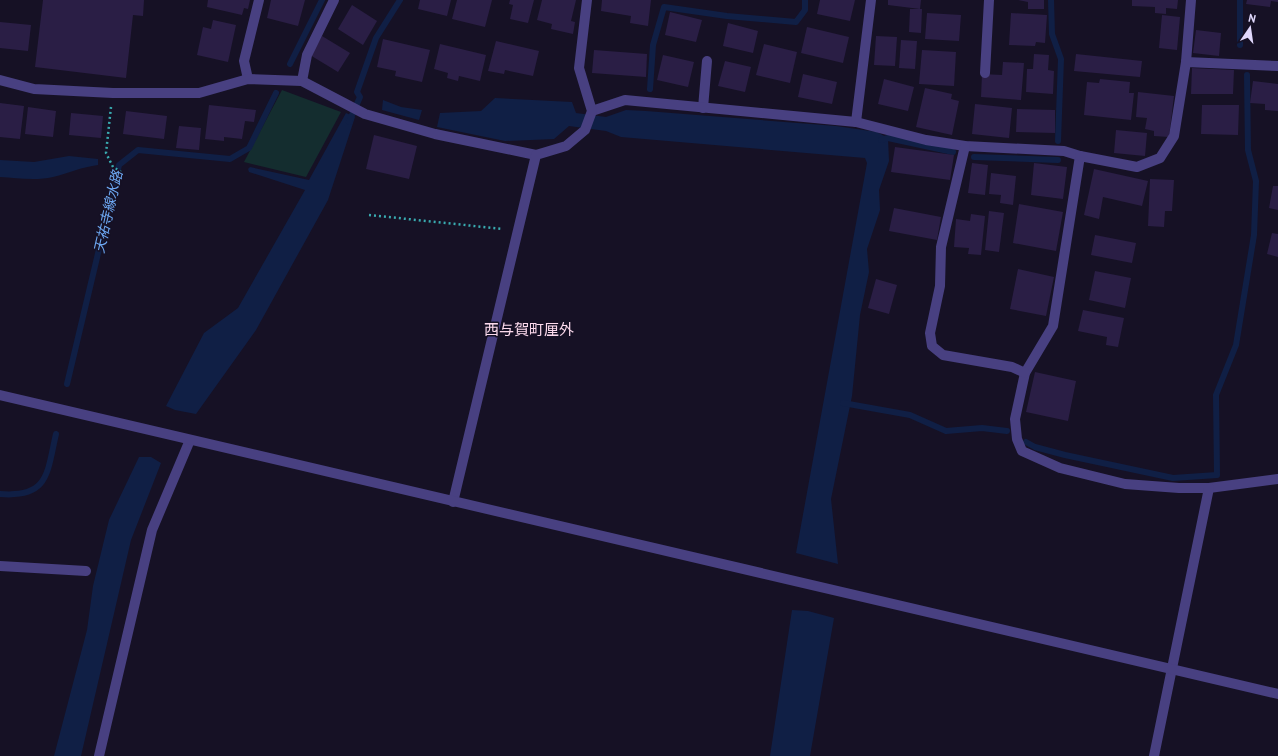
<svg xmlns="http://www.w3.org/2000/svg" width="1278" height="756" font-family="'PT Sans','Noto Sans JP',sans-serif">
<rect width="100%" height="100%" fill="#161125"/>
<polygon fill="#142d2f" points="282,90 341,112 306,177 244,162"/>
<g fill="#101f45">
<polygon points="495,98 572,102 576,113 606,117 626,110 646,111 836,126 877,132 888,138 889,161 879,190 880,210 867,249 869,272 860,315 852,396 831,499 838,564 796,553 867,163 865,158 621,137 606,131 569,126 554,139 505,141 437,127 440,113 481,111"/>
<polygon points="383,100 401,107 422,110 419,120 382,110"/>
<polygon points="346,113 355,117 328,200 256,330 196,414 175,410 166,406 204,333 238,308 305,190 249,172 248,169 250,167 309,180"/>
<path d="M69,156L98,159V165C82,167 69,173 53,177C36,181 17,178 0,177V160L34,162Z"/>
<polygon points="139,457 151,457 161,463 131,540 81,756 54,756 87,630 93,586 109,520"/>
<polygon points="792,610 808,611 834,618 810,756 770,756"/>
</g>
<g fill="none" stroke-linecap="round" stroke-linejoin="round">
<g stroke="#101f45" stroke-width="6">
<polyline points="1051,0 1052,34 1061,59 1058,141"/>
<polyline points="1240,0 1240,45"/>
<polyline points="290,64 322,0"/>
<polyline points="650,89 653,45 664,7 727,16 796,22 805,10 805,0"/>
<polyline points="349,122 360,97 357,92 376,38 400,0"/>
<polyline points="881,140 888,138 953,152"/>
<polyline points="974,157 1058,160"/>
<polyline points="67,384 119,165 138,150 230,159 249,148 276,93"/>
<polyline points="843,403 910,415 946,431 982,428 1007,431"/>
<polyline points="1026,442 1035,447 1065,455 1173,478 1217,475 1216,395 1236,345 1254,235 1256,181 1248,150 1247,75"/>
<path d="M0,494C49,498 47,473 56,434"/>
</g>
</g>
<g fill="#2a1e45">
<polygon points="43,0 144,0 143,16 133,15 126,78 35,67"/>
<polygon points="208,0 250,0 248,9 244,8 242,15 207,7"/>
<polygon points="271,0 305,0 298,26 267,18"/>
<polygon points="420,0 451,0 447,16 418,9"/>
<polygon points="457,0 492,0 485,27 452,19"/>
<polygon points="510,0 534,0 528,23 510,19 513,5 509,4"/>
<polygon points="542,0 576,0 571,21 575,22 573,34 551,29 552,24 537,20"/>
<polygon points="602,0 651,0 648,26 630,23 631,16 601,11"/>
<polygon points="820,0 855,0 850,21 817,14"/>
<polygon points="888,0 921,0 920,9 888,5"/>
<polygon points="1018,0 1044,0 1044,9 1028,9 1028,2"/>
<polygon points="1132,0 1178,0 1177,9 1166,8 1166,14 1155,13 1155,7 1132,6"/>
<polygon points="1247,0 1278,0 1278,2 1271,1 1270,7 1246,4"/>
<polygon points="352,5 377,21 363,45 338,29"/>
<polygon points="910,9 922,9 921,33 909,32"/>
<polygon points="670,12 702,20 696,42 665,35"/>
<polygon points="927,13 961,15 959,41 925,39"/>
<polygon points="1011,13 1047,15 1045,43 1036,42 1035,46 1009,45"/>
<polygon points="1162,15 1180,17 1177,50 1159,48"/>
<polygon points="213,20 236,25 228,62 197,55 203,27 211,29"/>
<polygon points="0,22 31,25 28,51 0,48"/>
<polygon points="728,23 758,31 753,53 723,46"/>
<polygon points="807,27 849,37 843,63 801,53"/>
<polygon points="1196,30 1221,33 1219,56 1193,53"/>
<polygon points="322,36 350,53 338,72 310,55"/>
<polygon points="876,36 897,37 895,66 874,65"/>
<polygon points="383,39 430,50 422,82 395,76 396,71 377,67"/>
<polygon points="901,40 917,41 915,69 899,68"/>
<polygon points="496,41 539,51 533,76 505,70 504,74 488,71"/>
<polygon points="440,44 486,55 480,81 459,76 458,81 447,78 448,73 434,69"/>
<polygon points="764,44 797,52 790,83 756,75"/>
<polygon points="594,50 647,54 646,77 592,73"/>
<polygon points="922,50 956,52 954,86 919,84"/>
<polygon points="1034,54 1049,55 1048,70 1054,71 1053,94 1026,92 1027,69 1033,69"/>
<polygon points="1076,54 1142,61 1140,77 1074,71"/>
<polygon points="663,55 694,62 688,87 657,80"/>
<polygon points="725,61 751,67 745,92 718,86"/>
<polygon points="1003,62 1024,63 1021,100 981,97 982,74 1002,75"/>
<polygon points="1192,68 1234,70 1233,94 1191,94"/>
<polygon points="803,74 837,82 832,104 798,97"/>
<polygon points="884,79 914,87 908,111 878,104"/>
<polygon points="1100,79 1130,82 1129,93 1134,93 1131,120 1084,115 1087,82 1099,83"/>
<polygon points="1253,81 1278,84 1278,111 1265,110 1265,104 1250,103"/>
<polygon points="925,88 952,94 951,99 959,101 952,135 916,127"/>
<polygon points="1138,92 1174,96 1169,137 1154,136 1154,131 1145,129 1147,118 1136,117"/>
<polygon points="0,103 24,106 20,139 0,137"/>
<polygon points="975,104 1012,108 1009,138 972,134"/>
<polygon points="209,105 256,110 254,122 245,121 242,139 224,137 224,141 205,139"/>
<polygon points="1202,105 1239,105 1238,135 1201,134"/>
<polygon points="28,107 56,111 53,137 25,134"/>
<polygon points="1017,109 1055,110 1055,133 1016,132"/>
<polygon points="126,111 167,116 164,139 123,134"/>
<polygon points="71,113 103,116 101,138 69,135"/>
<polygon points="179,126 201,128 199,150 176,148"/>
<polygon points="1116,130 1147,133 1145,156 1114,153"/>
<polygon points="374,135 417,146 409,179 366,169"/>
<polygon points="895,147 954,155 950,180 891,172"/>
<polygon points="972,163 988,165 985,195 968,193"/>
<polygon points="1034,163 1067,167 1063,199 1031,195"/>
<polygon points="1094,169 1148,181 1142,206 1103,197 1099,219 1084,215"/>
<polygon points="991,173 1016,176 1013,205 1000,203 1001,195 989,194"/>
<polygon points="1150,179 1174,180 1172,211 1165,211 1164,227 1148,226"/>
<polygon points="1273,186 1278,186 1278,210 1269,208"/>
<polygon points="1019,204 1063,212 1056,251 1013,243"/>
<polygon points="894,208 941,217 937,240 889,231"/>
<polygon points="989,211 1004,213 999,252 985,250"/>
<polygon points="971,214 985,216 981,255 968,254 969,248 954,247 956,219 970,221"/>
<polygon points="1272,233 1278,234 1278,257 1267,254"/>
<polygon points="1095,235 1136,243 1132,263 1091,255"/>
<polygon points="1018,269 1054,277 1046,316 1010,309"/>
<polygon points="1095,271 1131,278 1125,308 1089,300"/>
<polygon points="876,279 897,285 889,314 868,308"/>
<polygon points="1083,310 1124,318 1118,347 1106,345 1107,337 1078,331"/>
<polygon points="1035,372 1076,381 1068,421 1026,412"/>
</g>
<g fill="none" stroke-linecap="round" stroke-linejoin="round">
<g stroke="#39abb0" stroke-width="2.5" stroke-dasharray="2 3" stroke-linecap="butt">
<polyline points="111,107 106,153 113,167 121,172"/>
<polyline points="369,215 503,229"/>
</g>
<g stroke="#484081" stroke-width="10">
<polyline points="1186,62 1278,66"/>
<polyline points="985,73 989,0"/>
<polyline points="248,79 244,61 259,0"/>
<polyline points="0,80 34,89 113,93 199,93 248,79 302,81 365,114 435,134 536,155"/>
<polyline points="302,81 307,55 334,0"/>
<polyline points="703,108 707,61"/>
<polyline points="592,111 625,100 856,122 926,140 965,146 1064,151 1080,156 1053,326 1025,373 1015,419 1017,439 1022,451 1060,468 1125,484 1179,488 1209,488 1278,479"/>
<polyline points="856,122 871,0"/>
<polyline points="965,146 941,247 940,286 930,333 932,346 943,355 1012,367 1025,373"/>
<polyline points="1080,156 1137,167 1160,158 1174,136 1186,62 1191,0"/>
<polyline points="453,502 536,155 566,146 585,130 592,111 579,68 587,0"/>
<polyline points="0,566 86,571"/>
<polyline points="99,756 152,530 190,440"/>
<polyline points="1154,756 1209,488"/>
</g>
<polyline stroke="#484081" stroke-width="10" points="0,395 1278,694"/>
</g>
<g text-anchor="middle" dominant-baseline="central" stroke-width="3" stroke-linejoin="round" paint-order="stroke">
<g font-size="14" font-style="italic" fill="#6ea9f4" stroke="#161125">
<text transform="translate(108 212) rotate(-77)">天祐寺線水路</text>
</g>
<g font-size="15" fill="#fcdaed" stroke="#161125">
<text x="529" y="329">西与賀町厘外</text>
</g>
</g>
<g transform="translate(1250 28) rotate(13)" stroke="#161125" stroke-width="3" paint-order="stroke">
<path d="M0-3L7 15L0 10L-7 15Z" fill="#e0d8fc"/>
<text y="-6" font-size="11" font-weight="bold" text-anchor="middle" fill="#e0d8fc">N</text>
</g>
</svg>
